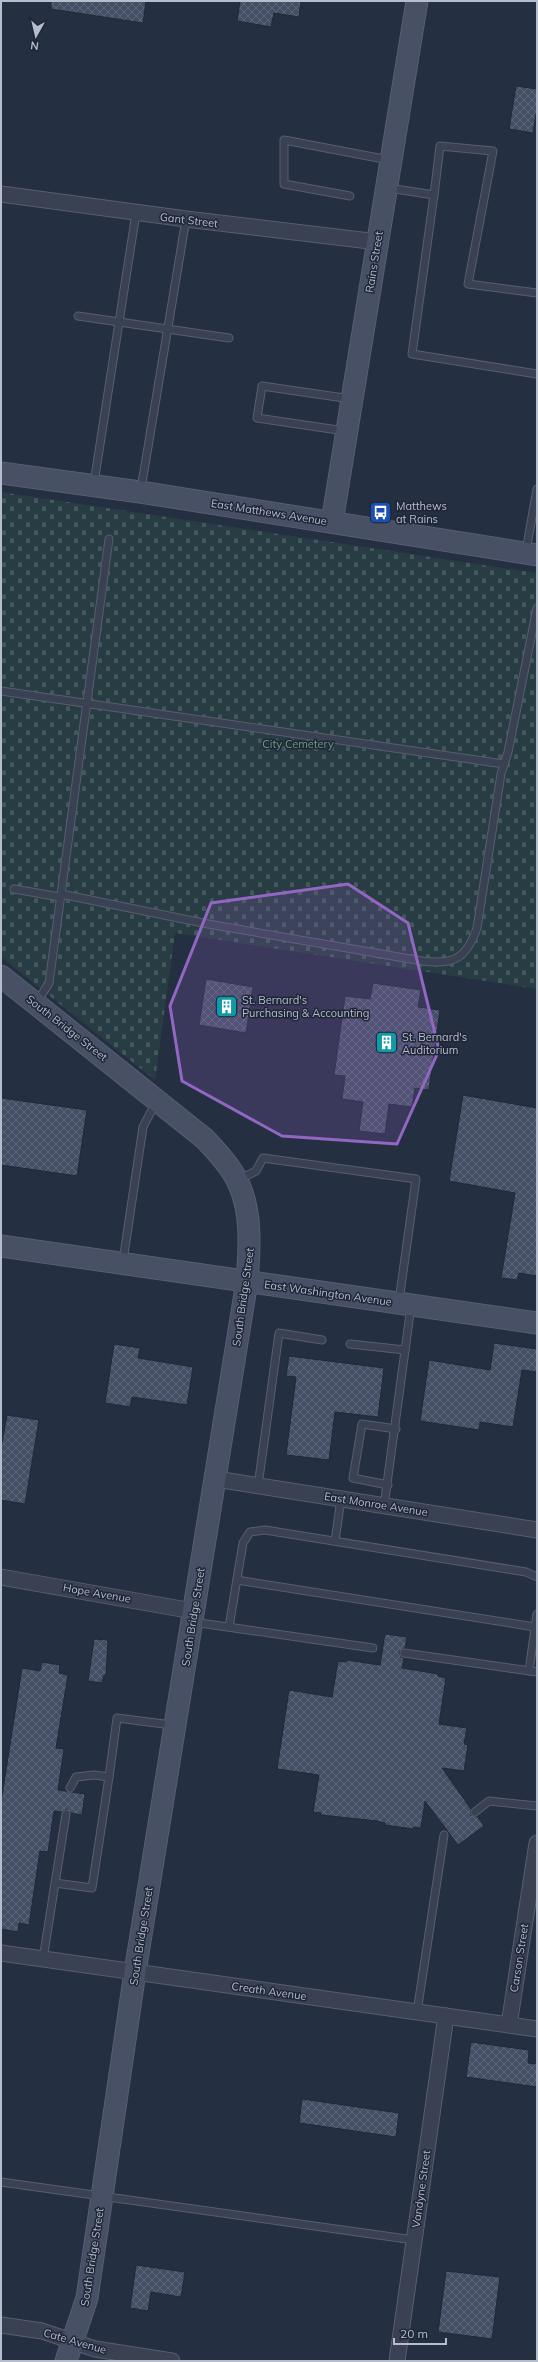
<svg xmlns="http://www.w3.org/2000/svg" width="538" height="2362" font-family="Mulish,sans-serif">
<defs>
<pattern id="cemetery-stones" width="16" height="16" patternUnits="userSpaceOnUse"><rect width="16" height="16" fill="#273d43"/><path d="M2 7V4a2 2 0 0 1 4 0v3zM10 15v-3a2 2 0 0 1 4 0v3z" fill="#44575d"/></pattern>
<pattern id="building-cross-hatch" width="8" height="8" patternUnits="userSpaceOnUse"><rect width="8" height="8" fill="#444e64"/><path d="M0 0l8 8M0 8l8-8" fill="none" stroke="#5d6679"/></pattern>
</defs>
<rect width="100%" height="100%" fill="#252f42"/>
<polygon fill="url(#cemetery-stones)" points="1,492 537,573 537,989 175,933 155,1080 1,957"/>
<g fill="url(#building-cross-hatch)" stroke="#202839">
<polygon points="51,1 146,1 143,23 51,9"/>
<polygon points="240,1 301,1 299,17 274,13 271,27 237,21"/>
<polygon points="516,86 537,89 537,108 533,133 509,129"/>
<polygon points="206,979 253,987 246,1033 199,1025"/>
<polygon points="373,983 421,990 418,1007 440,1010 429,1090 415,1088 412,1107 389,1104 385,1134 359,1131 363,1102 342,1099 345,1076 334,1075 345,996 370,999"/>
<polygon points="463,1095 537,1108 537,1276 519,1273 517,1280 501,1278 515,1193 449,1181"/>
<polygon points="1,1098 87,1110 77,1176 1,1165"/>
<polygon points="494,1343 537,1349 537,1372 522,1370 513,1427 480,1422 479,1430 420,1421 429,1360 490,1370"/>
<polygon points="114,1344 140,1348 138,1358 193,1367 187,1405 132,1397 130,1407 105,1403"/>
<polygon points="289,1356 384,1368 378,1417 335,1412 329,1460 286,1455 296,1377 286,1376"/>
<polygon points="7,1415 39,1420 25,1504 1,1500 1,1448"/>
<polygon points="385,1634 407,1637 405,1648 399,1652 401,1657 404,1658 402,1668 438,1674 438,1676 446,1678 439,1724 467,1728 464,1744 468,1745 464,1771 442,1768 471,1809 471,1815 477,1816 484,1826 458,1845 425,1801 421,1828 413,1827 413,1829 385,1825 385,1823 377,1821 321,1815 321,1813 313,1812 319,1775 277,1769 289,1690 332,1697 338,1661 346,1662 347,1660 380,1665"/>
<polygon points="94,1639 108,1640 106,1675 104,1675 102,1683 88,1681"/>
<polygon points="42,1662 60,1665 59,1673 68,1675 56,1748 64,1749 58,1790 85,1794 82,1815 71,1813 66,1809 62,1812 54,1811 48,1852 40,1851 29,1925 19,1923 18,1932 1,1929 1,1802 22,1668 40,1671"/>
<polygon points="471,2042 529,2050 528,2063 537,2064 537,2087 466,2077"/>
<polygon points="302,2099 399,2113 396,2137 299,2123"/>
<polygon points="136,2265 185,2272 181,2297 151,2292 148,2311 130,2308"/>
<polygon points="446,2271 500,2277 492,2339 438,2332"/>
</g>
<g fill="none" stroke-linecap="round" stroke-linejoin="round">
<defs>
<g id="lane">
<polyline points="389,188 434,195 440,146 493,151 468,284 537,293"/>
<polyline points="434,195 412,354 537,374"/>
<polyline points="350,196 284,184 284,140 389,160"/>
<polyline points="78,316 229,338"/>
<polyline points="345,431 257,418 262,386 351,399"/>
<polyline points="94,483 136,213"/>
<polyline points="141,489 186,219"/>
<polyline points="526,551 537,489"/>
<polyline points="1,691 504,764"/>
<polyline points="14,889 60,897"/>
<path d="M61,894L208,924L422,961C454,965 466,959 477,928L501,774L508,752L537,608"/>
<polyline points="37,1002 49,983 109,539"/>
<polyline points="238,1180 256,1171 263,1158 416,1179 399,1301"/>
<polyline points="123,1261 143,1127 156,1102"/>
<polyline points="350,1344 405,1350"/>
<polyline points="388,1485 353,1478 362,1424 396,1429"/>
<polyline points="258,1486 279,1333 322,1340"/>
<polyline points="384,1506 411,1306"/>
<polyline points="335,1541 341,1499"/>
<polyline points="237,1580 535,1627"/>
<polyline points="193,1622 373,1648"/>
<polyline points="229,1627 243,1543 250,1532 265,1530 526,1572 537,1577"/>
<polyline points="404,1653 537,1672"/>
<polyline points="529,1671 537,1614"/>
<polyline points="70,1788 76,1777 94,1775 109,1777 117,1718 172,1725"/>
<polyline points="475,1812 489,1801 537,1806"/>
<polyline points="55,1883 92,1888 109,1777"/>
<polyline points="43,1959 66,1814"/>
<polyline points="417,2012 444,1835"/>
<polyline points="1,2182 414,2240"/>
</g>
<g id="street">
<polyline points="1,194 186,219 378,242"/>
<polyline points="216,1479 537,1530"/>
<polyline points="1,1577 193,1611"/>
<polyline points="1,1953 537,2029"/>
<polyline points="509,2025 537,1843"/>
<polyline points="1,2325 42,2331 95,2349 172,2361"/>
<polyline points="397,2361 446,2016"/>
</g>
<g id="secondary">
<polyline points="1,473 140,492 537,555"/>
<polyline points="332,522 417,1"/>
<path d="M1,976L205,1139C214,1149 224,1159 231,1170C253,1202 250,1245 247,1281L135,1972L87,2298L66,2361"/>
<polyline points="1,1246 537,1323"/>
</g>
</defs>
<use href="#lane" stroke="#575f6f" stroke-width="9"/>
<use href="#street" stroke="#575f6f" stroke-width="17"/>
<use href="#secondary" stroke="#575f6f" stroke-width="23"/>
<use href="#lane" stroke="#394152" stroke-width="7"/>
<use href="#street" stroke="#394152" stroke-width="15"/>
<use href="#secondary" stroke="#475065" stroke-width="21"/>
</g>
<path fill="#9366c4" fill-opacity="0.2" stroke="#9366c4" stroke-width="3" stroke-linejoin="round" d="M348,884L408,923L439,1050L397,1144L282,1136L182,1081L170,1006L211,903Z"/>
<defs>
<symbol id="bus-square" viewBox="-11 -11 22 22"><rect x="-9" y="-9" width="18" height="18" rx="4" fill="#1a4fb4" stroke="#1e2637"/><path d="M-5-6H5V4H4V6H2V4H-2V6H-4V4H-5ZM-3.5-4V0h7V-4ZM-3.5 1.2v1.5H-2V1.2ZM2 1.2v1.5H3.5V1.2Z" fill="#fff"/></symbol>
<symbol id="building-square" viewBox="-11 -11 22 22"><rect x="-9" y="-9" width="18" height="18" rx="4" fill="#0f9aa8" stroke="#1e2637"/><path d="M-4-6H4V6H1V3H-1V6H-4ZM-2.5-4.3h1.7v1.8h-1.7ZM.8-4.3h1.7v1.8H.8ZM-2.5-1h1.7V.8h-1.7ZM.8-1h1.7V.8H.8Z" fill="#fff"/></symbol>
</defs>
<g fill-rule="evenodd">
<use href="#bus-square" x="368" y="500" width="25" height="25"/>
<use href="#building-square" x="214" y="994" width="25" height="25"/>
<use href="#building-square" x="374" y="1030" width="25" height="25"/>
</g>
<g text-anchor="middle" dominant-baseline="central" stroke-width="3" stroke-linejoin="round" paint-order="stroke">
<g font-size="11" fill="#b6bdcc" stroke="#1e2637">
<text transform="translate(189 220) rotate(7)">Gant Street</text>
<text transform="translate(374 262) rotate(-81)">Rains Street</text>
<text transform="translate(269 512) rotate(9)">East Matthews Avenue</text>
<text transform="translate(67 1028) rotate(38)">South Bridge Street</text>
<text transform="translate(328 1293) rotate(8)">East Washington Avenue</text>
<text transform="translate(243 1297) rotate(-82)">South Bridge Street</text>
<text transform="translate(376 1504) rotate(9)">East Monroe Avenue</text>
<text transform="translate(97 1593) rotate(10)">Hope Avenue</text>
<text transform="translate(193 1617) rotate(-81)">South Bridge Street</text>
<text transform="translate(141 1936) rotate(-81)">South Bridge Street</text>
<text transform="translate(519 1958) rotate(-81)">Carson Street</text>
<text transform="translate(269 1991) rotate(8)">Creath Avenue</text>
<text transform="translate(421 2189) rotate(-82)">Vandyne Street</text>
<text transform="translate(92 2257) rotate(-81)">South Bridge Street</text>
<text transform="translate(75 2341) rotate(16)">Cate Avenue</text>
</g>
<g font-size="11" fill="#b6bdcc" stroke="#1e2637" text-anchor="start">
<text x="396" y="506">Matthews<tspan x="396" dy="13">at Rains</tspan></text>
<text x="242" y="1000">St. Bernard's<tspan x="242" dy="13">Purchasing &amp; Accounting</tspan></text>
<text x="402" y="1037">St. Bernard's<tspan x="402" dy="13">Auditorium</tspan></text>
</g>
<g font-size="11" fill="#6c9d7c" stroke="#1e2637">
<text x="298" y="744">City Cemetery</text>
</g>
</g>
<rect width="538" height="2362" fill="none" stroke="#b6bdcc" stroke-width="4"/>
<g transform="translate(36 36) rotate(188)" stroke="#1e2637" stroke-width="3" paint-order="stroke">
<path d="M0-3L7 15L0 10L-7 15Z" fill="#b6bdcc"/>
<text y="-6" font-size="11" font-weight="bold" text-anchor="middle" fill="#b6bdcc">N</text>
</g>
<path d="M394 2338v6h52v-6" fill="none" stroke="#b6bdcc" stroke-width="2"/>
<text x="400" y="2338" font-size="12" fill="#b6bdcc" stroke="#1e2637" stroke-width="3" paint-order="stroke">20 m</text>
</svg>
